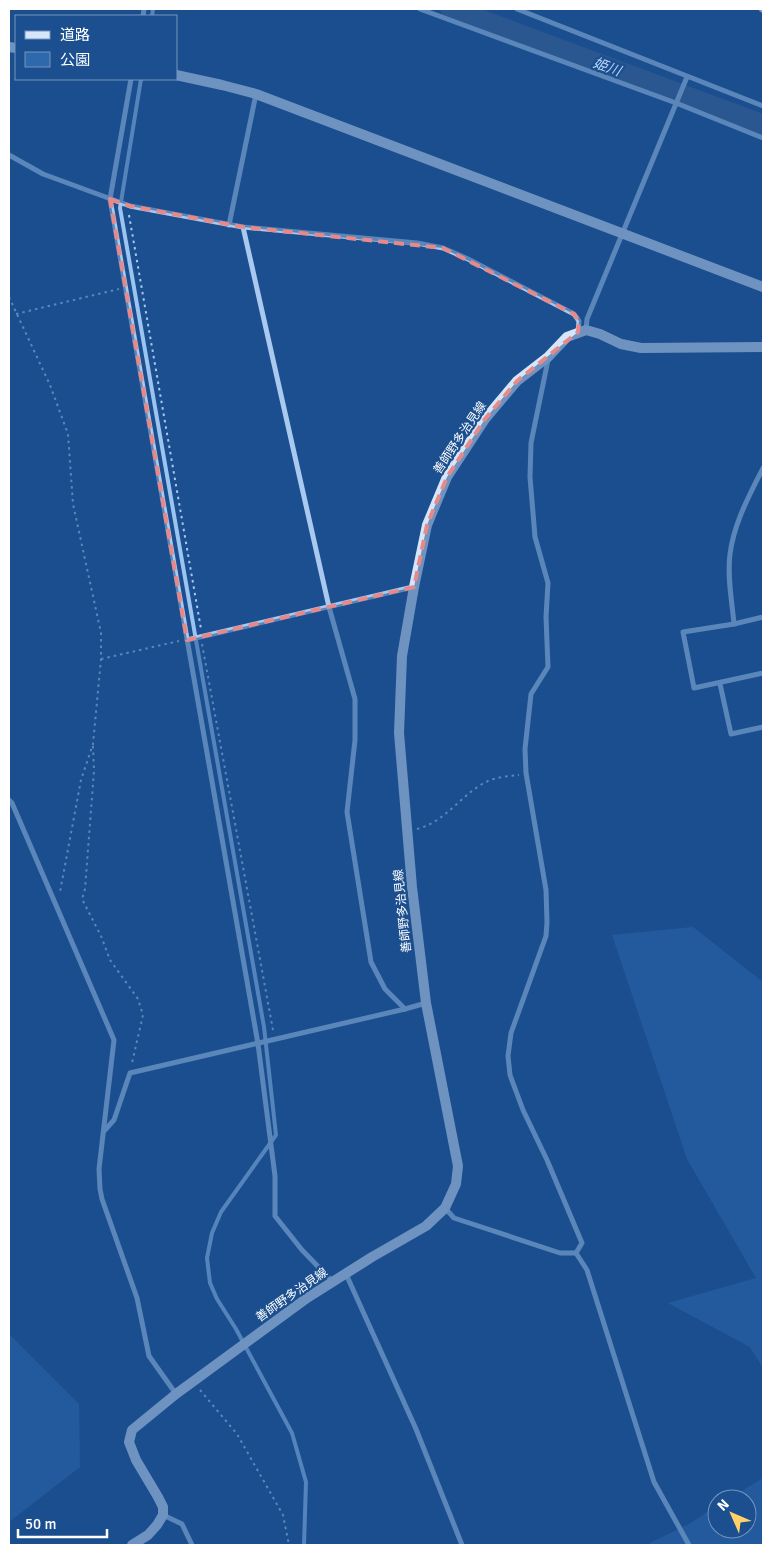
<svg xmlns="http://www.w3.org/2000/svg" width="772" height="1554" font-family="Signika,'Noto Sans JP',sans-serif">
<rect width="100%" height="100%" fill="#1b4f8f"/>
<g fill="#2e69ad">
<polygon points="693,927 763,982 763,1368 750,1347 668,1303 756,1278 687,1159 612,935"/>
<polygon points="9,1334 79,1404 80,1467 9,1522"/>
<polygon points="763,1478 763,1545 649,1545 650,1543 689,1524 717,1506 717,1529 747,1529 747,1499 729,1499"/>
</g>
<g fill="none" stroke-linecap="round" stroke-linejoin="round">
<g stroke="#9cc4f0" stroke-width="4">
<polyline points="152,16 153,9"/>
<polyline points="141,79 120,208 264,1027 276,1135 221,1212 212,1233 207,1258 210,1283 217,1299 236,1329 292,1433 306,1482 304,1545"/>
</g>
<polyline stroke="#3c6290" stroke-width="21" points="451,9 763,125"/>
<g stroke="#a9c9ee" stroke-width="2" stroke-dasharray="2.5 4" stroke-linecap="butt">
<polyline points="129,215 201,629"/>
<polyline points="9,297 50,385 68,434 73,504 101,633 101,659 93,744 81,780 60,892"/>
<polyline points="16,314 119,289"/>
<polyline points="202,644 273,1030"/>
<polyline points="101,659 179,641"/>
<polyline points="93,746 94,771 85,889 82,899 101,936 110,960 138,999 143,1015 132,1063"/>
<path d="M417,829C446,822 462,793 488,781C497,777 509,776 519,775"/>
<polyline points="200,1390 237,1434 283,1515 289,1545"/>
</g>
<g stroke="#a9c9ee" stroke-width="5">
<polyline points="420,9 676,103 763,138"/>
<polyline points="517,9 763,106"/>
<polyline points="143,16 144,9"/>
<polyline points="131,79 110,199 258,1044 275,1176 275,1216 302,1250 332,1281"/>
<polyline points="9,155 43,174 130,206 243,227 417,243 443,248 468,259 574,314 579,321 578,332"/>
<polyline points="229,225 256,94"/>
<polyline points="243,227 329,607 355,699 355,740 347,812 371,962 385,989 405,1009"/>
<polyline points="586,330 587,319 687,77"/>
<polyline points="548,360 531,443 530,477 535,537 548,583 546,617 548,667 531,694 525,749 526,773 546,890 547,922 546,936 511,1033 508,1056 510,1075 523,1110 547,1160 582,1243 576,1253"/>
<polyline points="763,617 734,624 683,632 694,688 763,673"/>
<path d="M734,624C732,601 727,577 730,554C734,523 749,496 763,468"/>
<polyline points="187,640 413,587"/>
<polyline points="720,684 731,734 763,727"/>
<polyline points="9,800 12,803 114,1040 99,1169 100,1189 102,1199 137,1298 149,1356 176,1394"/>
<polyline points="104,1131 114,1120 130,1073 405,1009 426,1003"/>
<polyline points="445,1208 454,1218 560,1253 576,1253"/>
<polyline points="576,1253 587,1270 654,1482 689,1545"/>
<polyline points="346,1274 416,1429 462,1545"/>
<polyline points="163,1515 182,1524 192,1545"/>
</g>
<g stroke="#d6e6fa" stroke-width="10">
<polyline points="9,47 16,48"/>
<polyline points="176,75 222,85 256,94 763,287"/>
<polyline points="132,1545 148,1535 157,1525 163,1515 163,1507 158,1497 136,1460 129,1442 132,1430 176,1394 307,1298 372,1257 426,1226 445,1208 456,1184 458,1166 426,1003 412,887 399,733 402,656 414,587 427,525 447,477 485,419 517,381 548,357 567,337 586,330 600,334 621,344 641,348 763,347"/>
</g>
<polyline stroke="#fff" stroke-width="4" stroke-dasharray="9 4" stroke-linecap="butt" points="760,9 763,11"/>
</g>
<path d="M0 0H772V1554H0ZM110,199L130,206L243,227L443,248L574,314L579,321L578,332L517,381L485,419L447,477L427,525L414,587L187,640Z" fill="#1b4f8f" fill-opacity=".55" fill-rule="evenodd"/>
<path fill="none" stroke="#e88989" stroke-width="4" stroke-dasharray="10 6" stroke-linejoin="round" d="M110,199L130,206L243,227L443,248L574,314L579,321L578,332L517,381L485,419L447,477L427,525L414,587L187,640Z"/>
<g text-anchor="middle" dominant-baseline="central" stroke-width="4.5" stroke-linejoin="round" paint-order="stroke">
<g font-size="12" fill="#fff" stroke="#1b4f8f">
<text transform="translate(460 438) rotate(-56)">善師野多治見線</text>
<text transform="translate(403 911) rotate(-96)">善師野多治見線</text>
<text transform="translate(292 1295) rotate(-35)">善師野多治見線</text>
</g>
<g font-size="14" font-style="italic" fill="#b5d3f5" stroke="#1b4f8f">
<text transform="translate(607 67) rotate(20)">姫川</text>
</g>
</g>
<rect width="772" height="1554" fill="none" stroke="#ffffff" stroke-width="20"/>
<rect x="15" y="15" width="162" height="65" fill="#1b4f8f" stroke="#7695bc"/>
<rect x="25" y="31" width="25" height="8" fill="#d6e6fa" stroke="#7695bc"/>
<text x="60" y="40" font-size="15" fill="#ffffff">道路</text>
<rect x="25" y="52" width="25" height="15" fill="#2e69ad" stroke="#7695bc"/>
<text x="60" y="65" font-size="15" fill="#ffffff">公園</text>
<g transform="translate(732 1514) rotate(315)"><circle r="24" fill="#1b4f8f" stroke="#7695bc"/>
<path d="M0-4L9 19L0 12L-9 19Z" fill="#ffd166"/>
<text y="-8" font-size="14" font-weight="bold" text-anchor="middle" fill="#ffffff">N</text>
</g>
<path d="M18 1529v8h89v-8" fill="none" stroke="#ffffff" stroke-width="2.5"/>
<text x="25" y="1529" font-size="15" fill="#ffffff" stroke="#1b4f8f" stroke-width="4" paint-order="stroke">50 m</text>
</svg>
